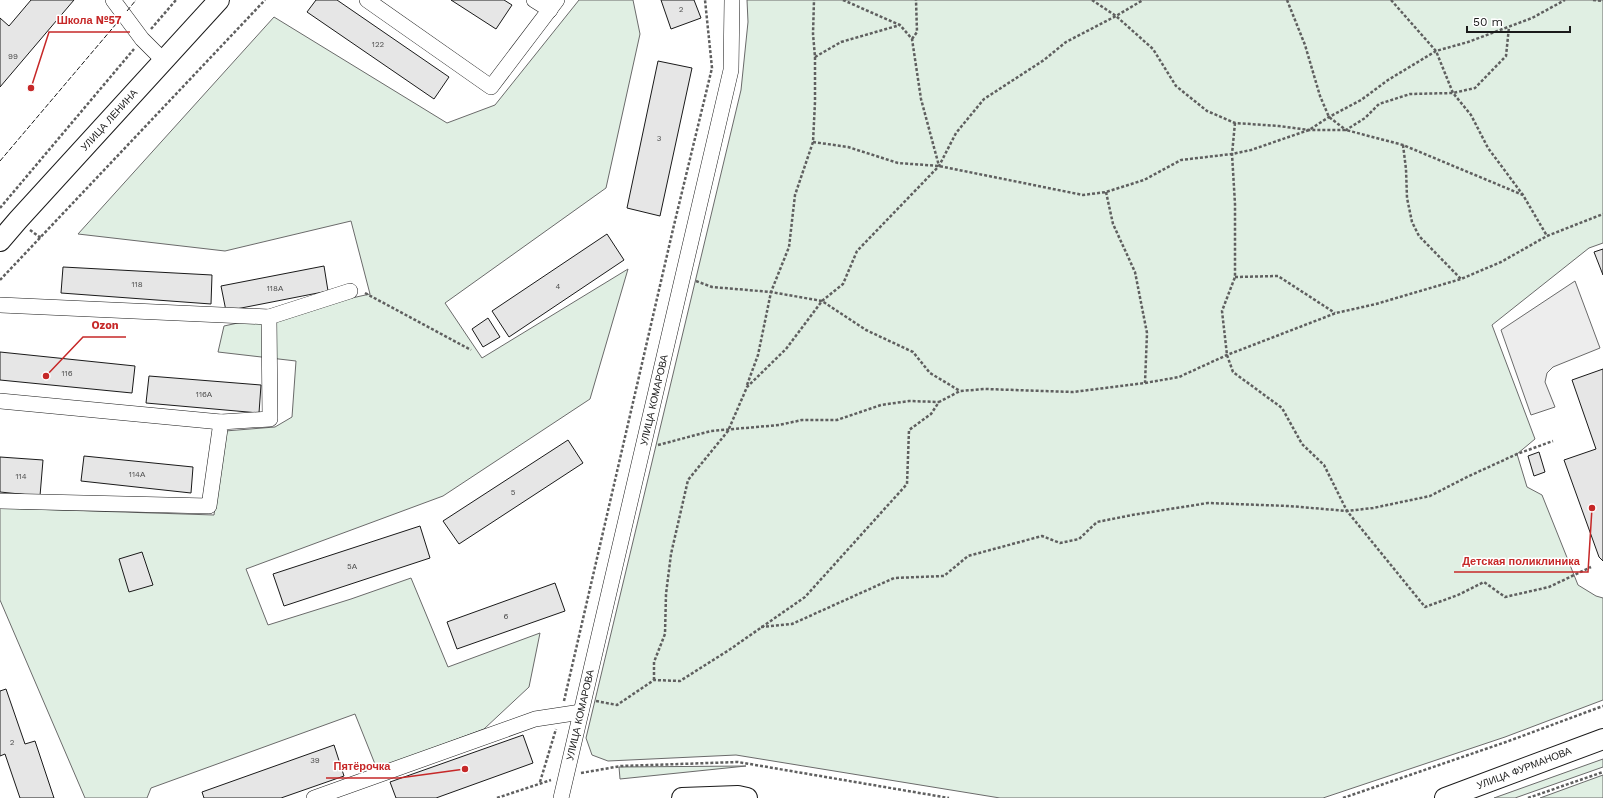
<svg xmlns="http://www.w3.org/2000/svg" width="1603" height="798" font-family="'Work Sans',sans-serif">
<rect width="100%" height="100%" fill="#fff"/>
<g fill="#e0efe3" stroke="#6a6a6a">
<polygon points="579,0 633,0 640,34 606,188 445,303 482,358 628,269 590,399 443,496 246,569 268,625 351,599 411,578 448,667 540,633 529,687 484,729 377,769 355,714 151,788 147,798 85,798 0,600 0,508 214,515 225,431 275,427 292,417 296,361 218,352 224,326 370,294 351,221 225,251 78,234 274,17 447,123 495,105"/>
<polygon points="747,0 1603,0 1603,243 1589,248 1492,325 1535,439 1517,454 1527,487 1542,495 1578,585 1596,596 1603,598 1603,700 1505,737 1323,798 1000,798 736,755 608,761 592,755 586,738 741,90 748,22"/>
<polygon points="1603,759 1603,767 1515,798 1494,798"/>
<polygon points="746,766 620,779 619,767"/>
<polygon points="1603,775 1603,798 1540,798"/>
</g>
<polygon fill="#ededed" stroke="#6a6a6a" points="1575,281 1600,348 1553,367 1547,373 1545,382 1555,407 1531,415 1501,330"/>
<g fill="#e6e6e6" stroke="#1a1a1a">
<polygon points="31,0 74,0 0,87 0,18 9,26"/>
<polygon points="316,0 337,0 449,77 434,99 307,12"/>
<polygon points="451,0 504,0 512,5 496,29"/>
<polygon points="661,0 694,0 701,18 671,29"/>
<polygon points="658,61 692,68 660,216 627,208"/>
<polygon points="607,234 624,260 509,337 492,311"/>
<polygon points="1603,249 1603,275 1594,252"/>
<polygon points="324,266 328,291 226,311 221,286"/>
<polygon points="63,267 212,275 211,304 61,293"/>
<polygon points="488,318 500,337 483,347 472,329"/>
<polygon points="0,352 135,366 132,393 0,380"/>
<polygon points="1603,369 1603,561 1599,557 1564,460 1596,449 1572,380"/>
<polygon points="149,376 261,385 259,413 146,403"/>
<polygon points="568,440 583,463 459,544 443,521"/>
<polygon points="1539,452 1545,472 1534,476 1528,456"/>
<polygon points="84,456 193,467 191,493 81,481"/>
<polygon points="0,457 43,460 40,496 0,492"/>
<polygon points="420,526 430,558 284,606 273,574"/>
<polygon points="142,552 153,585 129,592 119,559"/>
<polygon points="555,583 565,611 457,649 447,622"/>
<polygon points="6,689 25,744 35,741 54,798 20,798 5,754 0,756 0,691"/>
<polygon points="523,735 533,763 436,798 396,798 390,782"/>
<polygon points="334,745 344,776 281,798 204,798 202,792"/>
</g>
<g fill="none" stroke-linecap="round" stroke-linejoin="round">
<defs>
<g id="minor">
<polyline points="113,0 142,39 163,60"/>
<polyline points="367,0 491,87 557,0"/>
<polyline points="534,0 550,10"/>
<polyline points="0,305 269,317"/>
<polyline points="0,401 221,422"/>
<polyline points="0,501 209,506 221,422 270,419 269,317 350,291"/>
<polyline points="314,798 535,719 581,712"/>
<polyline points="561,798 731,70 732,0"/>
</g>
<g id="major">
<polyline points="0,241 18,220 219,0"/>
<polyline points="682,798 738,796 747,798"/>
<polyline points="1445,798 1603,739"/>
</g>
</defs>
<use href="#minor" stroke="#1a1a1a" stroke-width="16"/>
<use href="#major" stroke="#1a1a1a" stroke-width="22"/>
<g stroke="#5f5f5f" stroke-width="2.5" stroke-dasharray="3 2" stroke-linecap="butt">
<polyline points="843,0 900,25 912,39 921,99 939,166"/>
<polyline points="1092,0 1116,16 1153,49 1176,86 1207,111 1235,123 1279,126 1309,130 1346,130 1403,145 1523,195"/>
<polyline points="1287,0 1305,45 1320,96 1329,117 1346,130 1365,118 1379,104 1410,94 1453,93 1475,88 1506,56 1509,27"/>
<polyline points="1391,0 1436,51 1453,93 1471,115 1488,148 1523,195 1547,236"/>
<polyline points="1593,0 1603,1"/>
<polyline points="151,29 176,0"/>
<polyline points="912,39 917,32 916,0"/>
<polyline points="815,57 841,42 900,25"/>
<polyline points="1235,123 1232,154 1235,204 1235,277 1222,311 1227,355 1233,372 1282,408 1302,444 1324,465 1347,511 1425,607 1458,595 1484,582 1505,597 1549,587 1591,567"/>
<polyline points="813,142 848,147 898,163 939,166 1083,195 1106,192 1144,180 1181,160 1232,154 1251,150 1309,130 1329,117 1361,100 1388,80 1436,51 1468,42 1532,18 1565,0"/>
<polyline points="1403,145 1406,169 1407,198 1412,222 1419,236 1461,279"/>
<polyline points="1106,192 1113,224 1135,272 1147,333 1145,383"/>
<polyline points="0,208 134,49"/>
<polyline points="30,230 41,238"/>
<polyline points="1235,277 1278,276 1335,313"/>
<polyline points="0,280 265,0"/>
<polyline points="696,281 712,287 771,292 822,301 866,330 913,352 930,373 960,391"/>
<polyline points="365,293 471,350"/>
<polyline points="747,385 758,355 771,292 789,247 795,195 813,142 815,102 815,57 813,34 814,0"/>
<polyline points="658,445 711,431 779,425 802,420 837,420 881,405 909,401 939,402"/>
<polyline points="761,627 792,624 894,578 944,576 968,556 1042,536 1060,543 1079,539 1097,522 1132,515 1208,503 1289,506 1347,511 1373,508 1430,496 1467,477 1517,454 1553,441"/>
<polyline points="654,680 654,662 665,634 666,594 671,554 688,480 728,431 747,387 786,349 822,301 843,284 857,251 939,166 956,133 984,99 1044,60 1066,42 1116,16 1143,0"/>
<polyline points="564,701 674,225 712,68 705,0"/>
<polyline points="596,701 617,705 654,680 680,681 729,650 805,597 907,484 909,430 931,414 939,402 960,391 985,389 1073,392 1145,383 1179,377 1227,355 1336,313 1376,304 1461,279 1501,262 1547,236 1603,214"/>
<polyline points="581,773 621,766 738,762 949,798"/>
<polyline points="540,782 556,729"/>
<polyline points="497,798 551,780"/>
<polyline points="1343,798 1506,742 1603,706"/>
<polyline points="1528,798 1603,772"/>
</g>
<use href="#minor" stroke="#fff" stroke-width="15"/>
<use href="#major" stroke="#fff" stroke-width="20"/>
<g stroke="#1a1a1a" stroke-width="1" stroke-dasharray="5 2" stroke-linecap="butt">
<polyline points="127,11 136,0"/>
<polyline points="0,161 122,17"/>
</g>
</g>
<g text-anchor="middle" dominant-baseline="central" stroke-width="3" stroke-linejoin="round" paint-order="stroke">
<g font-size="8" fill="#4d4d4d">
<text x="681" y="9">2</text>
<text x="378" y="44">122</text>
<text x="13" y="56">99</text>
<text x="659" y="138">3</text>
<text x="137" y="284">118</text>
<text x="558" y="286">4</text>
<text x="275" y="288">118А</text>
<text x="67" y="373">116</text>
<text x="204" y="394">116А</text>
<text x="137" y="474">114А</text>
<text x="21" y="476">114</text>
<text x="513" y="492">5</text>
<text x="352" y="566">5А</text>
<text x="506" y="616">6</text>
<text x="12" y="742">2</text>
<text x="315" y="760">39</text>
</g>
<g font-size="10" fill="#1a1a1a" stroke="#fff">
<text transform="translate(109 120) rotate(-48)">УЛИЦА ЛЕНИНА</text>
<text transform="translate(654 400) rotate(-77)">УЛИЦА КОМАРОВА</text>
<text transform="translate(580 715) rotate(-77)">УЛИЦА КОМАРОВА</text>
<text transform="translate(1524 768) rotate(-21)">УЛИЦА ФУРМАНОВА</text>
</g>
</g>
<path fill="none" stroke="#c62828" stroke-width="1.5" d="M31 88L49 32H130M46 376L83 337H126M1592 508L1588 572H1454M465 769L399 778H326"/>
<g fill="#c62828" stroke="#fff" stroke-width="1.5">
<circle cx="31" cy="88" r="4"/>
<circle cx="46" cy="376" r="4"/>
<circle cx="1592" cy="508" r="4"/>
<circle cx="465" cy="769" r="4"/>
</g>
<g font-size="11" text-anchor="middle" font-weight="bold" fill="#c62828" stroke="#fff" stroke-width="3" stroke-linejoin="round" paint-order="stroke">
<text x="89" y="24">Школа №57</text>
<text x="105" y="329">Ozon</text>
<text x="1521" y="565">Детская поликлиника</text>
<text x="362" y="770">Пятёрочка</text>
</g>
<path d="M1467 26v6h103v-6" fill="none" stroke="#1a1a1a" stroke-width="2"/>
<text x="1473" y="26" font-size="12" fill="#1a1a1a" stroke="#ffffff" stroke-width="3" paint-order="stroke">50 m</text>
</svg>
